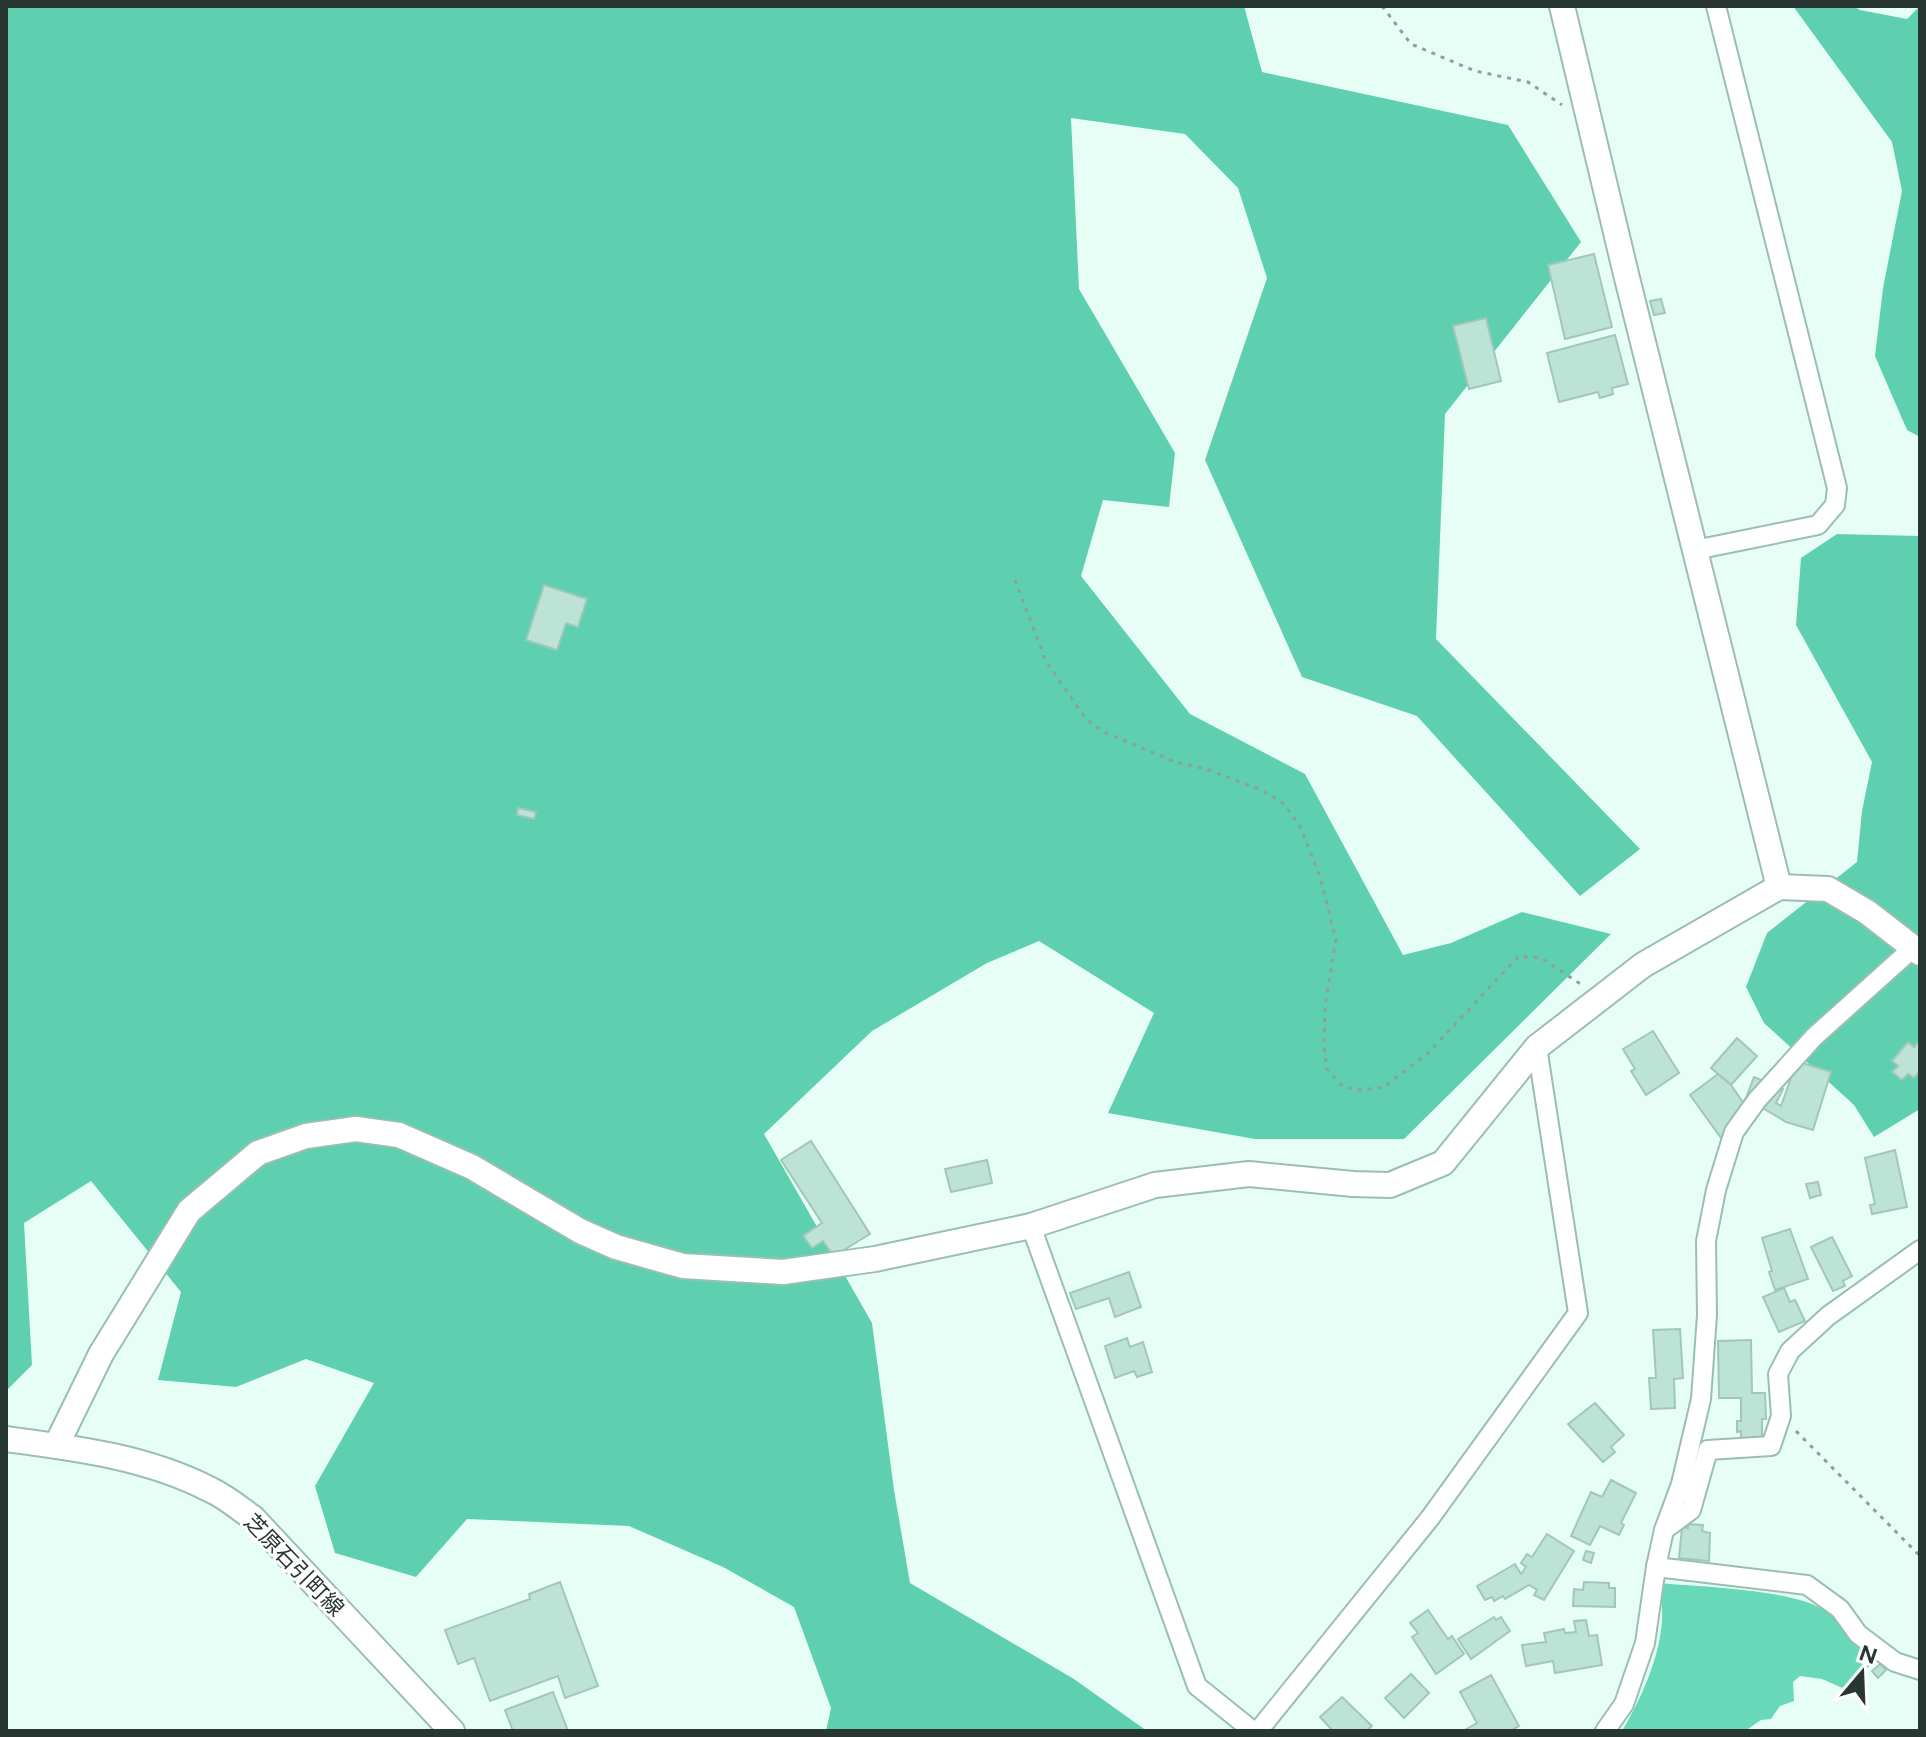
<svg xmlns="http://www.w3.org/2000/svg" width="1926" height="1737" font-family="Figtree,'Noto Sans JP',sans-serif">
<rect width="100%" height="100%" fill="#e7fef6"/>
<g fill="#5ed0b0">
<polygon points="6,6 1244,6 1262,72 1508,125 1581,242 1445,414 1436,639 1640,849 1580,896 1417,716 1302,677 1205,460 1267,278 1238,188 1185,134 1071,118 1079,289 1175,453 1169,507 1103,500 1081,576 1190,714 1305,774 1403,955 1451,943 1522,912 1611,934 1404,1139 1255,1139 1108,1113 1154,1013 1039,941 987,963 872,1031 764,1134 872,1323 894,1490 910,1583 1074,1679 1147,1731 826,1731 831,1708 794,1607 723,1567 629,1526 467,1519 416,1577 335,1553 315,1486 374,1383 306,1359 236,1387 158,1380 181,1292 91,1181 24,1223 32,1365 6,1391"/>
<polygon points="1793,6 1853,6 1860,10 1907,19 1920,6 1920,437 1907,430 1875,356 1883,288 1902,191 1892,142"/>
<polygon points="1837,534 1920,536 1920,1109 1874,1137 1854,1105 1764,1023 1746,987 1767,933 1857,862 1862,811 1872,762 1796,625 1801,558"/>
</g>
<path fill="#67d8b8" d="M1659,1583C1700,1587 1797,1589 1827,1612C1845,1626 1858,1646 1872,1663L1847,1690L1822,1679L1800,1676L1793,1682L1794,1701L1780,1706L1771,1719L1761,1720L1745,1731H1622C1641,1699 1659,1659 1662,1622C1663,1609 1660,1595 1659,1583Z"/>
<g fill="#bce3d5" stroke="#a1c7ba" stroke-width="2">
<polygon points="1594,254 1612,327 1565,339 1548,265"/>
<polygon points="1661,299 1665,313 1654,315 1650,301"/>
<polygon points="1486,318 1501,381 1469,389 1453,326"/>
<polygon points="1615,335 1628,384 1612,388 1613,394 1600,398 1598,392 1559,402 1547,353"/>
<polygon points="544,585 587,599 578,627 566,623 557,650 526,640"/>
<polygon points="518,808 536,812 534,819 517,815"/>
<polygon points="1653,1031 1679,1073 1646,1095 1631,1071 1635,1069 1623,1049"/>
<polygon points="1737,1038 1757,1056 1731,1085 1711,1068"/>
<polygon points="1920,1040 1920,1071 1914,1078 1908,1074 1902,1080 1892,1072 1898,1066 1892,1061 1908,1042 1914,1047"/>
<polygon points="1797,1061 1831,1072 1813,1130 1786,1122 1746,1098 1754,1077 1783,1089 1776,1103 1781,1106"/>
<polygon points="1718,1074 1731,1085 1755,1120 1724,1142 1690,1095"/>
<polygon points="811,1141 870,1234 834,1256 823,1241 812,1248 803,1236 822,1223 781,1160"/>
<polygon points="1895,1150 1907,1207 1872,1214 1870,1205 1875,1204 1865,1158"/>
<polygon points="987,1160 992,1183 951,1192 945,1169"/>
<polygon points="1818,1182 1821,1195 1810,1198 1806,1184"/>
<polygon points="1790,1229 1808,1279 1775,1290 1769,1272 1772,1271 1762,1238"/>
<polygon points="1832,1237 1852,1276 1843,1281 1845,1286 1833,1291 1811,1247"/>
<polygon points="1129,1272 1141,1307 1115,1317 1109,1298 1076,1309 1070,1293"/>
<polygon points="1784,1288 1790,1302 1795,1300 1805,1321 1779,1332 1763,1297"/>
<polygon points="1680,1329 1683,1378 1674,1379 1675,1408 1651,1409 1649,1378 1656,1378 1653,1330"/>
<polygon points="1127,1338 1130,1347 1143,1342 1152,1372 1137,1377 1134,1371 1115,1378 1105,1346"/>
<polygon points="1751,1340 1752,1393 1765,1393 1766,1419 1762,1419 1762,1444 1741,1444 1741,1431 1737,1432 1737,1421 1741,1421 1741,1398 1719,1398 1718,1341"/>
<polygon points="1595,1403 1624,1435 1611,1447 1615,1452 1603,1462 1568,1424"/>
<polygon points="1611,1480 1636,1493 1621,1523 1624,1525 1619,1535 1600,1526 1590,1545 1571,1536 1591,1492 1602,1497"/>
<polygon points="1688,1524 1703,1525 1702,1531 1710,1533 1709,1561 1679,1558 1682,1527 1688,1528"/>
<polygon points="1547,1534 1574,1551 1544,1600 1534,1595 1537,1590 1529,1585 1505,1599 1503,1596 1494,1601 1492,1597 1485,1600 1477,1586 1515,1564 1521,1574 1526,1567 1521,1563 1527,1554 1532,1557"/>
<polygon points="1586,1551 1594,1553 1591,1563 1583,1560"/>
<polygon points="560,1582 598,1686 565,1698 558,1676 490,1701 474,1658 458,1664 445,1630 530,1599 529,1594"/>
<polygon points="1584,1582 1609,1583 1609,1588 1615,1588 1615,1607 1573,1606 1574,1589 1583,1590"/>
<polygon points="1428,1610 1448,1639 1452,1636 1464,1654 1436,1674 1412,1637 1418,1633 1410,1623"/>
<polygon points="1494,1617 1496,1620 1501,1617 1510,1631 1471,1659 1458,1639"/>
<polygon points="1586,1620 1589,1636 1597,1635 1602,1665 1555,1673 1553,1661 1526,1666 1522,1645 1546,1642 1544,1633 1564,1629 1565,1633 1576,1632 1574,1621"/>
<polygon points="1880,1664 1886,1670 1878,1678 1872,1671"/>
<polygon points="1411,1674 1429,1693 1404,1718 1385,1698"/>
<polygon points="1491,1675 1519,1726 1510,1731 1463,1731 1477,1723 1460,1692"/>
<polygon points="553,1692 568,1731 513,1731 505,1710"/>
<polygon points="1342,1697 1372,1726 1366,1731 1333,1731 1320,1717"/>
</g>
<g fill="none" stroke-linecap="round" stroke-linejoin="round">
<defs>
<g id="street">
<polyline points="1695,550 1818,525 1835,505 1837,488 1716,6"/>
<polyline points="1031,1226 1197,1686 1253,1731"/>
<polyline points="1664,1530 1691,1510 1708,1450 1771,1446 1781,1416 1778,1374 1790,1351 1828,1316 1920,1250"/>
<polyline points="1656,1567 1807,1585 1840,1609 1858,1634 1895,1662 1920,1670"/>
<polyline points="1258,1731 1430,1518 1578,1313 1537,1047"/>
<polyline points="1605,1731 1624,1704 1645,1643 1656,1567 1664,1530 1681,1484 1701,1399 1707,1315 1706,1241 1716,1190 1734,1132 1757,1100 1814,1037 1913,948"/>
</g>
<g id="secondary">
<polyline points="1562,6 1626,274 1779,887"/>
<path d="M6,1439C75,1448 148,1457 211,1490C226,1497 239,1508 253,1518L452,1731"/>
<polyline points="56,1446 101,1354 189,1211 258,1153 306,1136 356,1129 399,1135 472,1167 580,1231 616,1247 683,1266 783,1272 875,1259 1031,1226 1155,1185 1249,1174 1353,1184 1390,1185 1443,1163 1537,1047 1643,965 1779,887 1828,889 1867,912 1920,953"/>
</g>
</defs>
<use href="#street" stroke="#9abfb2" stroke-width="22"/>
<use href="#secondary" stroke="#9abfb2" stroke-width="28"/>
<g stroke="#8da099" stroke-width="3" stroke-dasharray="4 6" stroke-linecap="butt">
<polyline points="1382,6 1411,44 1475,71 1528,82 1562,105"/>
<polyline points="1015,580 1046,661 1085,718 1104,732 1175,762 1206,769 1261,790 1283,803 1300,826 1320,877 1336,940 1325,1006 1324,1047 1327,1069 1343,1087 1361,1090 1384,1087 1428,1053 1519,956 1541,958 1582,985"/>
<polyline points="1796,1431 1920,1556"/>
</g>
<use href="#street" stroke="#fff" stroke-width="18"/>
<use href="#secondary" stroke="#fff" stroke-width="24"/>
</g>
<g text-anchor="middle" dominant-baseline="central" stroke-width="6" stroke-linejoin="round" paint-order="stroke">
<g font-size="22" fill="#283732" stroke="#fff">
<text transform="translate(294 1565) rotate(46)">芝原石引町線</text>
</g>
</g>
<rect width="1926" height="1737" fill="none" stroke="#283732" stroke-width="16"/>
<g transform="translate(1862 1673) rotate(19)" stroke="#ffffff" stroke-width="6" paint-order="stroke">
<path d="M0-6L14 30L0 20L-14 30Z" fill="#283732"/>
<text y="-12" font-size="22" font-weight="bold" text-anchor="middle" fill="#283732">N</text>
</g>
</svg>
